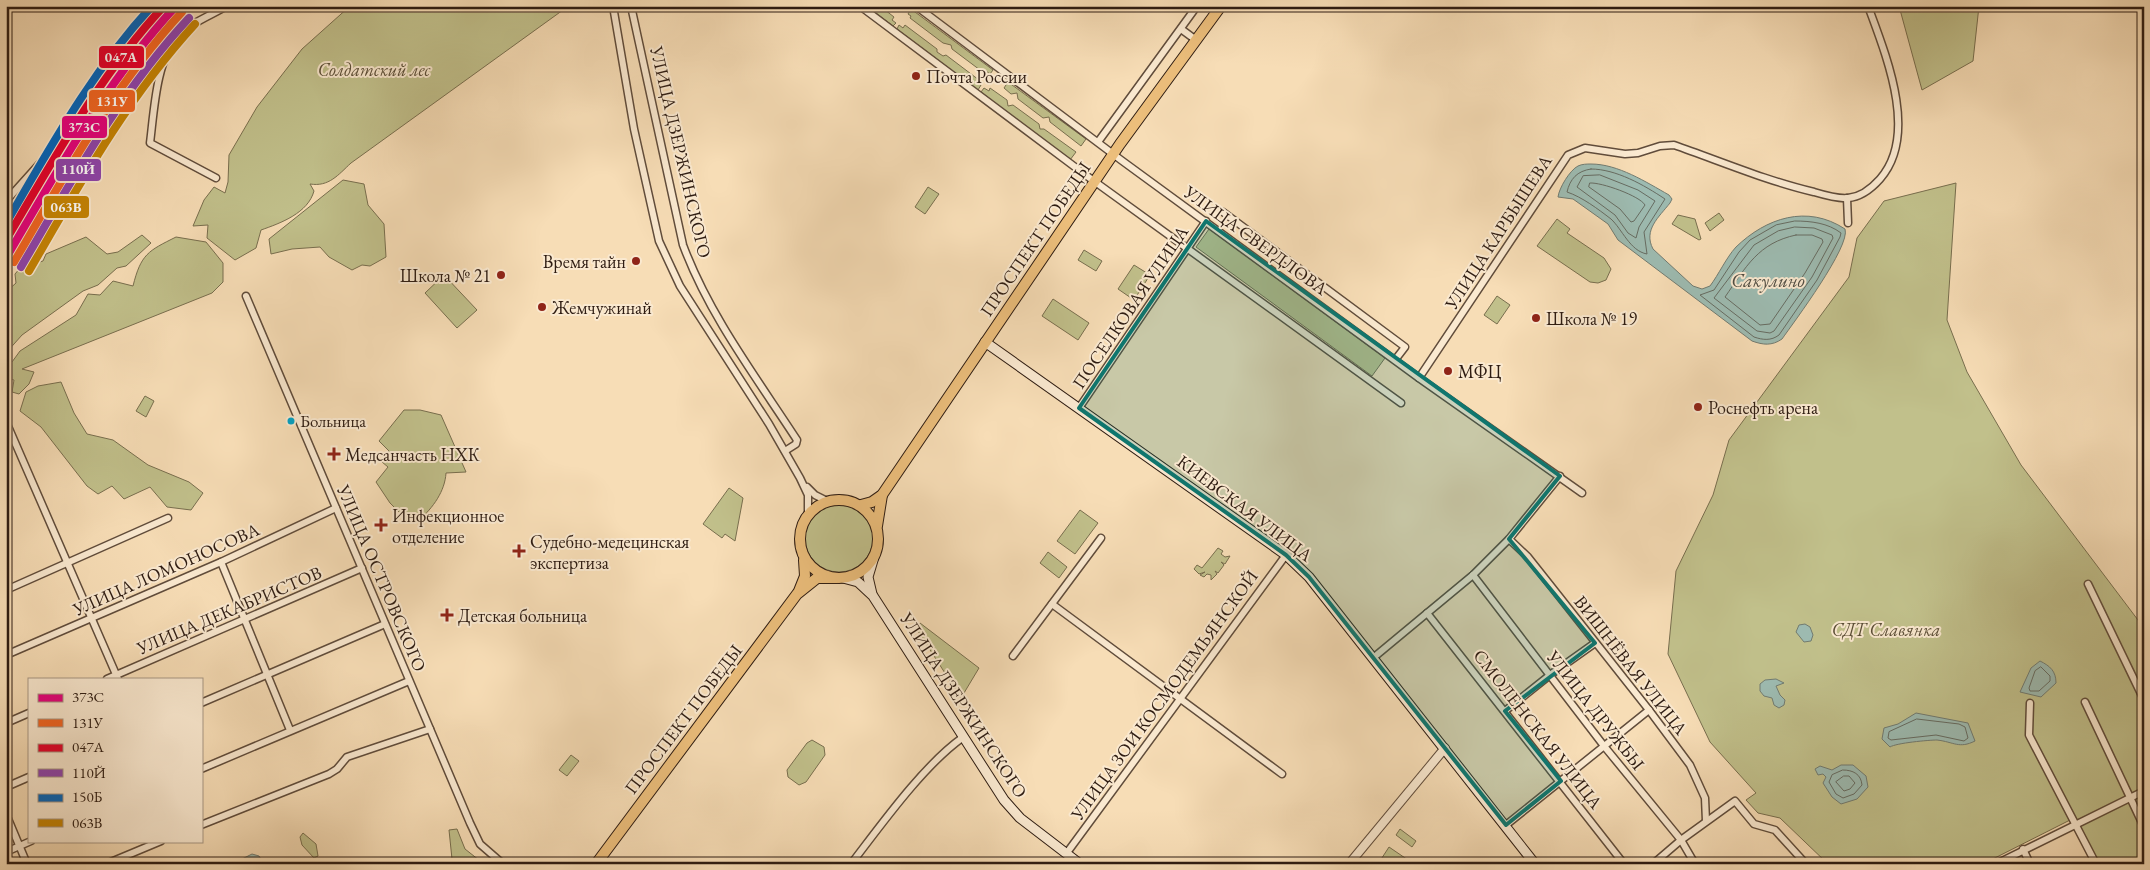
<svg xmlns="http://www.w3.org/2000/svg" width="2150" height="870" font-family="'EB Garamond',serif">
<rect width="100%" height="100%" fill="#f7ddb6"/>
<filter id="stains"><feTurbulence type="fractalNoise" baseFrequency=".004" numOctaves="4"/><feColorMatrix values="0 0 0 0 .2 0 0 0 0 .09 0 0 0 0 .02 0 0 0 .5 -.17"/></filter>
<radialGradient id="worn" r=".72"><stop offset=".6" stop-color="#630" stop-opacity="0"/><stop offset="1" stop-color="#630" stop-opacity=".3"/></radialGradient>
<g fill="#c1c08b" stroke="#786e4e">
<path d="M350,6H563V10L351,163C338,175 329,187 310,184L314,191C308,213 281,223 261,230L256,248L235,260L207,238L208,225L193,226L204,200L214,187L225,193L228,182L229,155L257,107L302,49Z"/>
<polygon points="867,6 880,6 894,17 892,20 896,23 893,26"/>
<polygon points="1899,6 1979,6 1973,61 1922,90"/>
<polygon points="911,9 993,70 990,74 986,71 984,73 952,49 951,45 943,43 910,18 911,16 908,14"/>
<polygon points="899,25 903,28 905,25 937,49 937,52 943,56 946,55 979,80 977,82 981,85 978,90 897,29"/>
<polygon points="1008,82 1086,139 1081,146 1050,122 1049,117 1043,118 1018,99 1017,93 1011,94 1004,88"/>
<polygon points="984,88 989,91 990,88 1007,100 1008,106 1013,105 1039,124 1040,129 1044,129 1076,152 1070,160 981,92"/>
<polygon points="343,180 364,184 368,205 384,224 386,257 370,266 362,265 352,270 329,257 320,247 292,249 271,254 269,239"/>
<polygon points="1956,183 1947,320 1967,372 2021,465 2144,628 2144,864 2096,864 2074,818 1983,864 1828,864 1780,818 1758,813 1746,800 1756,793 1710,742 1668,654 1676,571 1713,495 1729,440 1849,277 1857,238 1884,201"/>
<polygon points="928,187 939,194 925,214 915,207"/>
<polygon points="1719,213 1724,220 1710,231 1705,223"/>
<polygon points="1678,215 1695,219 1701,239 1699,240 1672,224"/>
<polygon points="1557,219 1570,229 1567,233 1604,258 1611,269 1606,280 1598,283 1590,282 1537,246"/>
<polygon points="1209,229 1385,358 1372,376 1196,247"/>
<polygon points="142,235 151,243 126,266 117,268 98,285 83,291 22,335 6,353 6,292 16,283 15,274 21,267 43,261 46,254 86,237 107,254 118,252"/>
<path d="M176,237L206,242L223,263V282L212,293L22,369L34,372L29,384L19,394L12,392L14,380L6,378V365L12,362L20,351L76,315L88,294L100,295L113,281L133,286C141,254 148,251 176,237Z"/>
<polygon points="1084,250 1102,261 1096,271 1078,260"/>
<polygon points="1134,265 1150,275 1134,300 1118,289"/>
<polygon points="444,275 477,310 457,328 425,293"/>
<polygon points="1497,296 1510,305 1497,324 1484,315"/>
<polygon points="1053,299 1089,323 1078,340 1042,316"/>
<polygon points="61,382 74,413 87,434 113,440 148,465 189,482 203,493 191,510 167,507 150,487 124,499 112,486 98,494 87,486 41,427 20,411 26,392 38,386"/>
<polygon points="145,396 154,401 146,417 136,411"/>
<path d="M404,410H420L441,415L466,472L446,473C445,491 433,508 419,520H407L390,503L376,482L388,467L382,462L389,451L379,441Z"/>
<polygon points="729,488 743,498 735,541 725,534 722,538 703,524"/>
<circle cx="839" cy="538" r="34"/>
<polygon points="1080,510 1098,523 1075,554 1057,541"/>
<polygon points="1218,548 1223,551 1221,554 1225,557 1230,556 1225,564 1221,562 1224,565 1218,573 1215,571 1217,574 1211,580 1211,575 1207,574 1204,577 1200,575 1205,572 1199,574 1194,569 1197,565 1202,568"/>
<polygon points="1048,552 1067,567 1059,578 1040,563"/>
<polygon points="920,623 979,668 961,698 916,628"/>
<polygon points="812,740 824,747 825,755 806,782 799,785 788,777 787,770 807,743"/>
<polygon points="571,755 579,761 567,776 559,770"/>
<polygon points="457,829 465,849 484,864 441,864 441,860 452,859 449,830"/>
<polygon points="1400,829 1416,841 1412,847 1396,835"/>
<polygon points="303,833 316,844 318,856 314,858 302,845 300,837"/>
<polygon points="1389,847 1411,862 1409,864 1378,864"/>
</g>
<g fill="#9dbbb1" stroke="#717b71">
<path d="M1591,164C1618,164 1646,182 1669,195L1672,199L1670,203C1659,217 1643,230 1653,249L1693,286L1702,289L1710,286C1719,274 1726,258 1736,247C1766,218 1807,204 1845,229C1851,246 1794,322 1782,339C1772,346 1763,345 1752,341L1618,240L1608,224L1573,199L1558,197C1559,188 1570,170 1578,166C1582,164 1587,164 1591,164Z"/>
<polygon points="1805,624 1810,627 1813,635 1811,641 1804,642 1796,632 1799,625"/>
<path d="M2040,661C2050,666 2056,671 2056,683L2041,697L2020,692L2031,668Z"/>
<polygon points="1776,679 1784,683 1776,686 1780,695 1785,700 1784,705 1779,708 1774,705 1772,698 1764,696 1760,691 1760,684 1765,680"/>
<path d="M1916,713L1968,723L1975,741C1959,749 1954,742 1937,740C1929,740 1896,743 1890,747L1882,739L1884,728L1898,724Z"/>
<polygon points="1841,765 1853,765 1866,776 1868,787 1857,799 1841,804 1832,797 1823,783 1826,777 1823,774 1818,775 1815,769 1820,766 1832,770"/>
<polygon points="252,854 259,856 264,864 232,864"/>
</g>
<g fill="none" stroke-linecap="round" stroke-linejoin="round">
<g stroke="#666c62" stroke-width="1">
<path d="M1591,169C1616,169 1644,185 1665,199L1644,232L1647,254C1630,251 1622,229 1611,219C1598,209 1582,197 1567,192C1570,179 1577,171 1591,169Z"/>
<polygon points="1600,175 1638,190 1655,201 1639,227 1636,238 1628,233 1615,215 1577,187 1583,176"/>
<path d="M1590,183C1601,182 1640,196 1645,205L1634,221L1631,222L1620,209L1589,187Z"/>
<path d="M1795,221C1811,221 1828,223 1841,233L1840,237L1817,280L1779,335C1771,341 1763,340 1754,337L1700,295L1714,290L1739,252L1750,240L1776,225Z"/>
<polygon points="1795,227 1814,228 1832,235 1833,238 1812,277 1774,331 1770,333 1757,331 1714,298 1754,245 1778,231"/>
<path d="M1796,235H1812L1822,239L1823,242L1805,273L1770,324L1760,325L1725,297C1746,267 1758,243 1796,235Z"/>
<polygon points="2041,667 2050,676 2050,681 2039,691 2030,691 2029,688 2035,671"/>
<polygon points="1917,719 1959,724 1965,727 1968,738 1964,741 1936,735 1891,740 1888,738 1889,732"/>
<path d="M1843,770C1853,770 1861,774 1862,785L1854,794L1843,798L1836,794L1829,782L1832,775Z"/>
<polygon points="1844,776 1849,776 1855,783 1850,789 1844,791 1836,782"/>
</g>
<defs>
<g id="minor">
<polyline points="613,6 634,129 659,241 680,286 769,424 800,478 808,495 808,514"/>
<path d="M631,6L683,245C709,315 756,377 797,440L796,444L785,451"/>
<polyline points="860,6 1087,176 1401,403"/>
<polyline points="916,6 1121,160 1419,378 1582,493"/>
<polyline points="1181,29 1196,40"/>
<polyline points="1098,142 1197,6"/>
<path d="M216,178L150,143C154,112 156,60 178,36C190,23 212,15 227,6"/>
<polyline points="1847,198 1848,223"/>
<polyline points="6,201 51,151 78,102"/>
<polyline points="1223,212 1405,347 1395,360"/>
<polyline points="246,296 470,823 480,844 503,864"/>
<path d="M1419,378L1568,155L1585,148L1625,154L1638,153L1660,146L1674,145C1720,161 1767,181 1814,192C1824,195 1838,199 1848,198C1861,197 1872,188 1880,179C1919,135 1886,55 1868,6"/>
<polyline points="1079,408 1206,221"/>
<polyline points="7,424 118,679"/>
<polyline points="807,487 815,495 827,501"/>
<polyline points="1509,539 1528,557 1551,586 1649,710 1690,765 1705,798 1706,821"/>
<polyline points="221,562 290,730"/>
<polyline points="1473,575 1604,746 1681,840 1695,864"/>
<polyline points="2088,584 2144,700"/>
<polyline points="6,590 168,518"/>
<polyline points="1052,604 1282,774"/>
<polyline points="1427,613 1624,864"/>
<polyline points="6,655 221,562 336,508"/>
<polyline points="1013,656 1101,538"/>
<polyline points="1373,658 1473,575 1509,539 1560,476"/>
<polyline points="107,679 362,568"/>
<polyline points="2085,702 2144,827"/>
<polyline points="201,703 385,624"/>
<polyline points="2030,703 2029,735 2096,864"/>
<polyline points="1505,711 1550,675 1595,643"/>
<polyline points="6,723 29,713"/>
<polyline points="201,769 409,681"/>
<polyline points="6,787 29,777"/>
<polyline points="6,814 27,864"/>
<polyline points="201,825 329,774 337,769 347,757 430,729"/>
<polyline points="1506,825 1649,710"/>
<polyline points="2023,849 2030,864"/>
<polyline points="6,852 31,841"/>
<polyline points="1066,854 1286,555"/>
<polyline points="106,864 161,841"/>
<path d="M851,864C881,825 923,766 962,738"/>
<polyline points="1653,864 1681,840 1735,801 1754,824 1775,830 1806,864"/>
<polyline points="1996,864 2144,791"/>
</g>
<polyline id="tertiary" points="1349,864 1445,748"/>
<g id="secondary">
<polyline points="985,342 1286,555 1309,577 1535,864"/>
<polyline points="843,578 858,582 873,596 1004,800 1020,818 1080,864"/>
<polyline points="872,594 868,577 874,557"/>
</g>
<g id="primary">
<circle cx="839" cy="539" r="39"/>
<polyline points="861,505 872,502 882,495 1120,144 1221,6"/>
<polyline points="877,526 882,495"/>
<polyline points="799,591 805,576 804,560"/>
<polyline points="596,864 797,594 817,578 837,578"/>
</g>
</defs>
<use href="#minor" stroke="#604c3b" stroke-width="9"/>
<use href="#tertiary" stroke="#604c3b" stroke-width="10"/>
<use href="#secondary" stroke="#2e1c12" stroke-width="11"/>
<use href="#primary" stroke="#2e1c12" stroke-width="12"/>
<use href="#minor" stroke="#fae9d0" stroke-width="6"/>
<use href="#tertiary" stroke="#fae9d0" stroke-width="8"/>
<use href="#secondary" stroke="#fae9d0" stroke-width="9"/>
<use href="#primary" stroke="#ecbe7b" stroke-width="10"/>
<defs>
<polyline id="rail" points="150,66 163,39 188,6"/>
</defs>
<use href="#rail" stroke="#2e1c12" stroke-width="4"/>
<use href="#rail" stroke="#fae9d0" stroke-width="2" stroke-dasharray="5.5" stroke-linecap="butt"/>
<defs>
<path id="rail-1" d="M6,258C58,170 106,82 176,6"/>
<path id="rail-2" d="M14,262C65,175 113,87 182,12"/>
<path id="rail-3" d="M6,240C54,159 99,76 164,6"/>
<path id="rail-4" d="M21,267C72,180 120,92 189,18"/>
<path id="rail-5" d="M6,223C50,148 92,71 152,6"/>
<path id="rail-6" d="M29,271C79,185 127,98 195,24"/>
</defs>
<use href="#rail-1" stroke="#fae9d0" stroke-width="11"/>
<use href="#rail-2" stroke="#fae9d0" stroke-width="11"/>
<use href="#rail-3" stroke="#fae9d0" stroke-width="11"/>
<use href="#rail-4" stroke="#fae9d0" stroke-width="11"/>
<use href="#rail-5" stroke="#fae9d0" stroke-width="11"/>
<use href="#rail-6" stroke="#fae9d0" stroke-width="11"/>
<use href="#rail-1" stroke="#e5007d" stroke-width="8"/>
<use href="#rail-2" stroke="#f26522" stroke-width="8"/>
<use href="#rail-3" stroke="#e4002b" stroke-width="8"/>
<use href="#rail-4" stroke="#8e44ad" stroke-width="8"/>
<use href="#rail-5" stroke="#0065bd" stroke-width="8"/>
<use href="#rail-6" stroke="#c58404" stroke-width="8"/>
</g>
<path fill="#0f766e" fill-opacity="0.2" stroke="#0f766e" stroke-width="4" stroke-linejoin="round" d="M1206,221L1560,476L1509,539L1595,643L1505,711L1561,781L1506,825L1309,577L1286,555L1079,408Z"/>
<g fill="#8f2418" stroke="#fae9d0" stroke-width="2">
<circle cx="916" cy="76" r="5"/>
<circle cx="636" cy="261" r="5"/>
<circle cx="501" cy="275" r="5"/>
<circle cx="542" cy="307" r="5"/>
<circle cx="1536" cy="318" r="5"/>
<circle cx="1448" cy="371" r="5"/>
<circle cx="1698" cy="407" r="5"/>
<path d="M331.5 446.5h5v5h5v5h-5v5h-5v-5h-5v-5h5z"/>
<path d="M378.5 517.5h5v5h5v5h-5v5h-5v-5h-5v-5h5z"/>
<path d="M516.5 543.5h5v5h5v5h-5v5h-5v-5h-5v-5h5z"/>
<path d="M444.5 607.5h5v5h5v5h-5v5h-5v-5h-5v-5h5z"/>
</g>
<circle fill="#02a2c5" stroke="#fae9d0" stroke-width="2" cx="291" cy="421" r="4.5"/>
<g text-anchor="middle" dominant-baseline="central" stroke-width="4" stroke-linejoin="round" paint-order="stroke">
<g font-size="17" fill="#2e1c12" stroke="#fae9d0" text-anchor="start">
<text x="300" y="421">Больница</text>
</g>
<g font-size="18" font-style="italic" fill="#5a4d36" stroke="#fae9d0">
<text x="374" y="69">Солдатский лес</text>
<text x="1886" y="629">СДТ Славянка</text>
</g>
<g font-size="18" fill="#2e1c12" stroke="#fae9d0" text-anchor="start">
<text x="926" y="76">Почта России</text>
<text x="626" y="261" text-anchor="end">Время тайн</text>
<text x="491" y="275" text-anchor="end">Школа № 21</text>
<text x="552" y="307">Жемчужинай</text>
<text x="1546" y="318">Школа № 19</text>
<text x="1458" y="371">МФЦ</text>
<text x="1708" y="407">Роснефть арена</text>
<text x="345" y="454">Медсанчасть НХК</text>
<text x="392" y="515">Инфекционное<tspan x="392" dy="21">отделение</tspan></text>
<text x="530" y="541">Судебно-медецинская<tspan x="530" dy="21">экспертиза</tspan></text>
<text x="458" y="615">Детская больница</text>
</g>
<g font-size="18" fill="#2e1c12" stroke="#fae9d0">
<text transform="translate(681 152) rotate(77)">УЛИЦА ДЗЕРЖИНСКОГО</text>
<text transform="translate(1498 232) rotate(-57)">УЛИЦА КАРБЫШЕВА</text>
<text transform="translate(1035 239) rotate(-56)">ПРОСПЕКТ ПОБЕДЫ</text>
<text transform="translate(1256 240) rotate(36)">УЛИЦА СВЕРДЛОВА</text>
<text transform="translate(1130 307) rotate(-56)">ПОСЕЛКОВАЯ УЛИЦА</text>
<text transform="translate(1245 508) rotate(37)">КИЕВСКАЯ УЛИЦА</text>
<text transform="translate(166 569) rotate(-24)">УЛИЦА ЛОМОНОСОВА</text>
<text transform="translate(382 578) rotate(67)">УЛИЦА ОСТРОВСКОГО</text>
<text transform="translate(229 610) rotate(-23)">УЛИЦА ДЕКАБРИСТОВ</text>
<text transform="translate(1631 665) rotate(52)">ВИШНЁВАЯ УЛИЦА</text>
<text transform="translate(1164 695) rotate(-54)">УЛИЦА ЗОИ КОСМОДЕМЬЯНСКОЙ</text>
<text transform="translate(964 705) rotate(57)">УЛИЦА ДЗЕРЖИНСКОГО</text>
<text transform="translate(1596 710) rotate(52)">УЛИЦА ДРУЖБЫ</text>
<text transform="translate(683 719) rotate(-53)">ПРОСПЕКТ ПОБЕДЫ</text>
<text transform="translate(1538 729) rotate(52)">СМОЛЕНСКАЯ УЛИЦА</text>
</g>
<g font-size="19" font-style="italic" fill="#4f4c42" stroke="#fae9d0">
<text x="1768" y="280">Сакулино</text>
</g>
</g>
<g stroke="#fae9d0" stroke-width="2">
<rect x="98" y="45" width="47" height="24" rx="5" fill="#e4002b"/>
<rect x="88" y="89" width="48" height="24" rx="5" fill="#f26522"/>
<rect x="61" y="115" width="47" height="24" rx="5" fill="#e5007d"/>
<rect x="55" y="158" width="47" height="24" rx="5" fill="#8e44ad"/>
<rect x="43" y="195" width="47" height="24" rx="5" fill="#c58404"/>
</g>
<g font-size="14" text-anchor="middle" font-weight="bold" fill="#fff">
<text x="121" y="62">047А</text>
<text x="112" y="106">131У</text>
<text x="84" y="132">373C</text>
<text x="78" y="174">110Й</text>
<text x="66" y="212">063В</text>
</g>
<rect width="2150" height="870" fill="none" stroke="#f7ddb6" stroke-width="25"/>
<rect x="8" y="8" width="2135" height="855" fill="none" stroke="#2e1c12" stroke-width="2.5"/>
<rect x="12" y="12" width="2125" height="845" fill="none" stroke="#2e1c12"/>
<rect x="28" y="678" width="175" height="165" fill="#fae9d0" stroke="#a89784"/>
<rect x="38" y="694" width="25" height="8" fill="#e5007d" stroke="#a89784"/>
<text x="72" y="702" font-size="15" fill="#2e1c12">373C</text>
<rect x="38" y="719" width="25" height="8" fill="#f26522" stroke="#a89784"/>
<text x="72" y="728" font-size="15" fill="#2e1c12">131У</text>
<rect x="38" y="744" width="25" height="8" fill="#e4002b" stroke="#a89784"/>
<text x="72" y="752" font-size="15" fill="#2e1c12">047А</text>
<rect x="38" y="769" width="25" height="8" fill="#8e44ad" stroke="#a89784"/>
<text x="72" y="778" font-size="15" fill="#2e1c12">110Й</text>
<rect x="38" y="794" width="25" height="8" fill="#0065bd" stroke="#a89784"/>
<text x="72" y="802" font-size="15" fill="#2e1c12">150Б</text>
<rect x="38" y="819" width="25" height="8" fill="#c58404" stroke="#a89784"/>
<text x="72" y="828" font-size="15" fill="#2e1c12">063В</text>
<rect width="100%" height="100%" filter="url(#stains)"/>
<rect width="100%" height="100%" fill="url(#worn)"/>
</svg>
